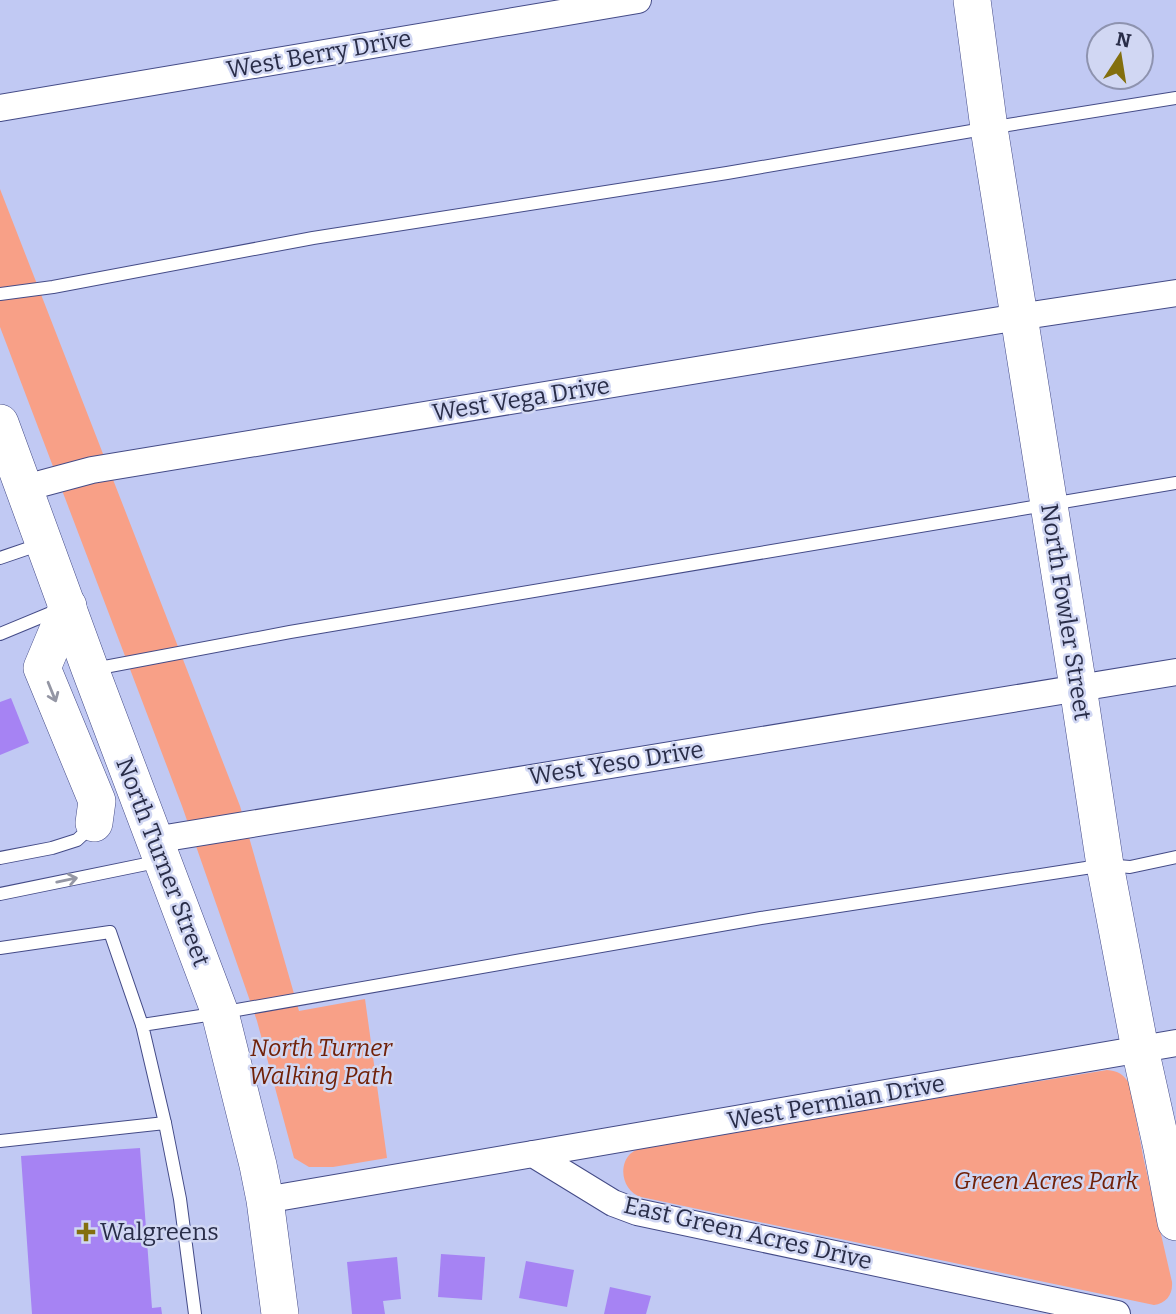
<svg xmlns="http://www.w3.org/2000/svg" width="1176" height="1314" font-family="Bitter,serif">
<rect width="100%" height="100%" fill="#c1c9f3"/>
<g fill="#f8a087">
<polygon points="0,189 240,806 299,1011 365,999 387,1158 333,1167 309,1167 294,1158 257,1021 182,806 0,327"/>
<path d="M1107,1070C1118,1071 1124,1074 1130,1085L1143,1156L1172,1282C1173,1295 1166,1303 1154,1305L641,1197C624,1192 617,1168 630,1154C635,1150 640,1148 646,1146Z"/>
</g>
<g fill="#a683f3">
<polygon points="11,698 29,743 0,755 0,702"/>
<polygon points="140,1148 152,1308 161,1307 162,1314 32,1314 21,1156"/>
<polygon points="441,1254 485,1257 482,1300 438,1297"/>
<polygon points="397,1257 401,1299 383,1301 385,1314 352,1314 347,1262"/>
<polygon points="526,1261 574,1270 567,1307 519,1298"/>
<polygon points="610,1287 651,1296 646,1314 604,1314"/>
</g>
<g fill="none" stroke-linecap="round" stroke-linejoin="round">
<defs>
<g id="lane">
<polyline points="0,294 53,287 313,238 727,173 989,128 1176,98"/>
<polyline points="0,558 41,544"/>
<polyline points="0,634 58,610"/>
<polyline points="94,669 290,632 1176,483"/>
<polyline points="0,858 52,848 77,840 92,826"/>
<polyline points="0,894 161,861"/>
<polyline points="0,948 110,932 142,1025"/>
<polyline points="165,1123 142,1025 220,1013 761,918 1105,865 1130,867 1176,857"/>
<polyline points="0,1141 165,1123 180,1199 195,1314"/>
</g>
<g id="street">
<polyline points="0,108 638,0"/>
<polyline points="25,488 92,470 1018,317 1176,293"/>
<polyline points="154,840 1176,672"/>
<polyline points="533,1154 1176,1043"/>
<polyline points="265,1200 533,1154 613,1203 637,1212 1117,1314"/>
</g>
<g id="secondary">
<polyline points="972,0 989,128 1078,687 1105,865 1140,1049 1162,1148 1176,1222"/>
<polyline points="0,423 90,669 220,1013 258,1165 265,1200 280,1314"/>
<polyline points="68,606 42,668 97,801 94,823"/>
</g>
</defs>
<use href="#lane" stroke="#444b87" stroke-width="14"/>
<use href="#street" stroke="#444b87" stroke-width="28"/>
<use href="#secondary" stroke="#444b87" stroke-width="38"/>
<use href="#lane" stroke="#fff" stroke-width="12"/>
<use href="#street" stroke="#fff" stroke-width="26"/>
<use href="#secondary" stroke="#fff" stroke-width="37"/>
</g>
<defs><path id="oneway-shaft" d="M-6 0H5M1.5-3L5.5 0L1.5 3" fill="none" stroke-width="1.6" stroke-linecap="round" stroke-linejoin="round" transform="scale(1.75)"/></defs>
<g stroke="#9496a4">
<use href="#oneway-shaft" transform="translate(52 692) rotate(68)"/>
<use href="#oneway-shaft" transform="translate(67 880) rotate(-12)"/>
</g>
<path fill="#836f0e" stroke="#d1d7f3" stroke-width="2.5" d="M82.5 1221.5h7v7h7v7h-7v7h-7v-7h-7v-7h7z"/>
<g text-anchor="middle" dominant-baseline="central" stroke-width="5" stroke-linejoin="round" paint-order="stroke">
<g font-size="24" fill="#292d48" stroke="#d1d7f3">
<text transform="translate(319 54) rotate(-10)">West Berry Drive</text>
<text transform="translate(521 399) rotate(-9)">West Vega Drive</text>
<text transform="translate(1066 612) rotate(81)">North Fowler Street</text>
<text transform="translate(616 763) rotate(-9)">West Yeso Drive</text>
<text transform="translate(163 862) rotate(69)">North Turner Street</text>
<text transform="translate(836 1102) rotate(-10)">West Permian Drive</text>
<text transform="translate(748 1233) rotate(13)">East Green Acres Drive</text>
</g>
<g font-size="24" font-style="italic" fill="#702108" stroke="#d1d7f3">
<text x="321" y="1048">North Turner<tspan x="321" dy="28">Walking Path</tspan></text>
<text x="1046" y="1181">Green Acres Park</text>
</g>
<g font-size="24" fill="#292d48" stroke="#d1d7f3" text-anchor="start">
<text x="100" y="1232">Walgreens</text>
</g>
</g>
<g transform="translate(1120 56) rotate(12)"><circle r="33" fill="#d1d7f3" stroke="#8e93af" stroke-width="2"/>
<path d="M0-5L12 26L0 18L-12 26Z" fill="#836f0e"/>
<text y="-10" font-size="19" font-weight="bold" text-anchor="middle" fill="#292d48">N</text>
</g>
</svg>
